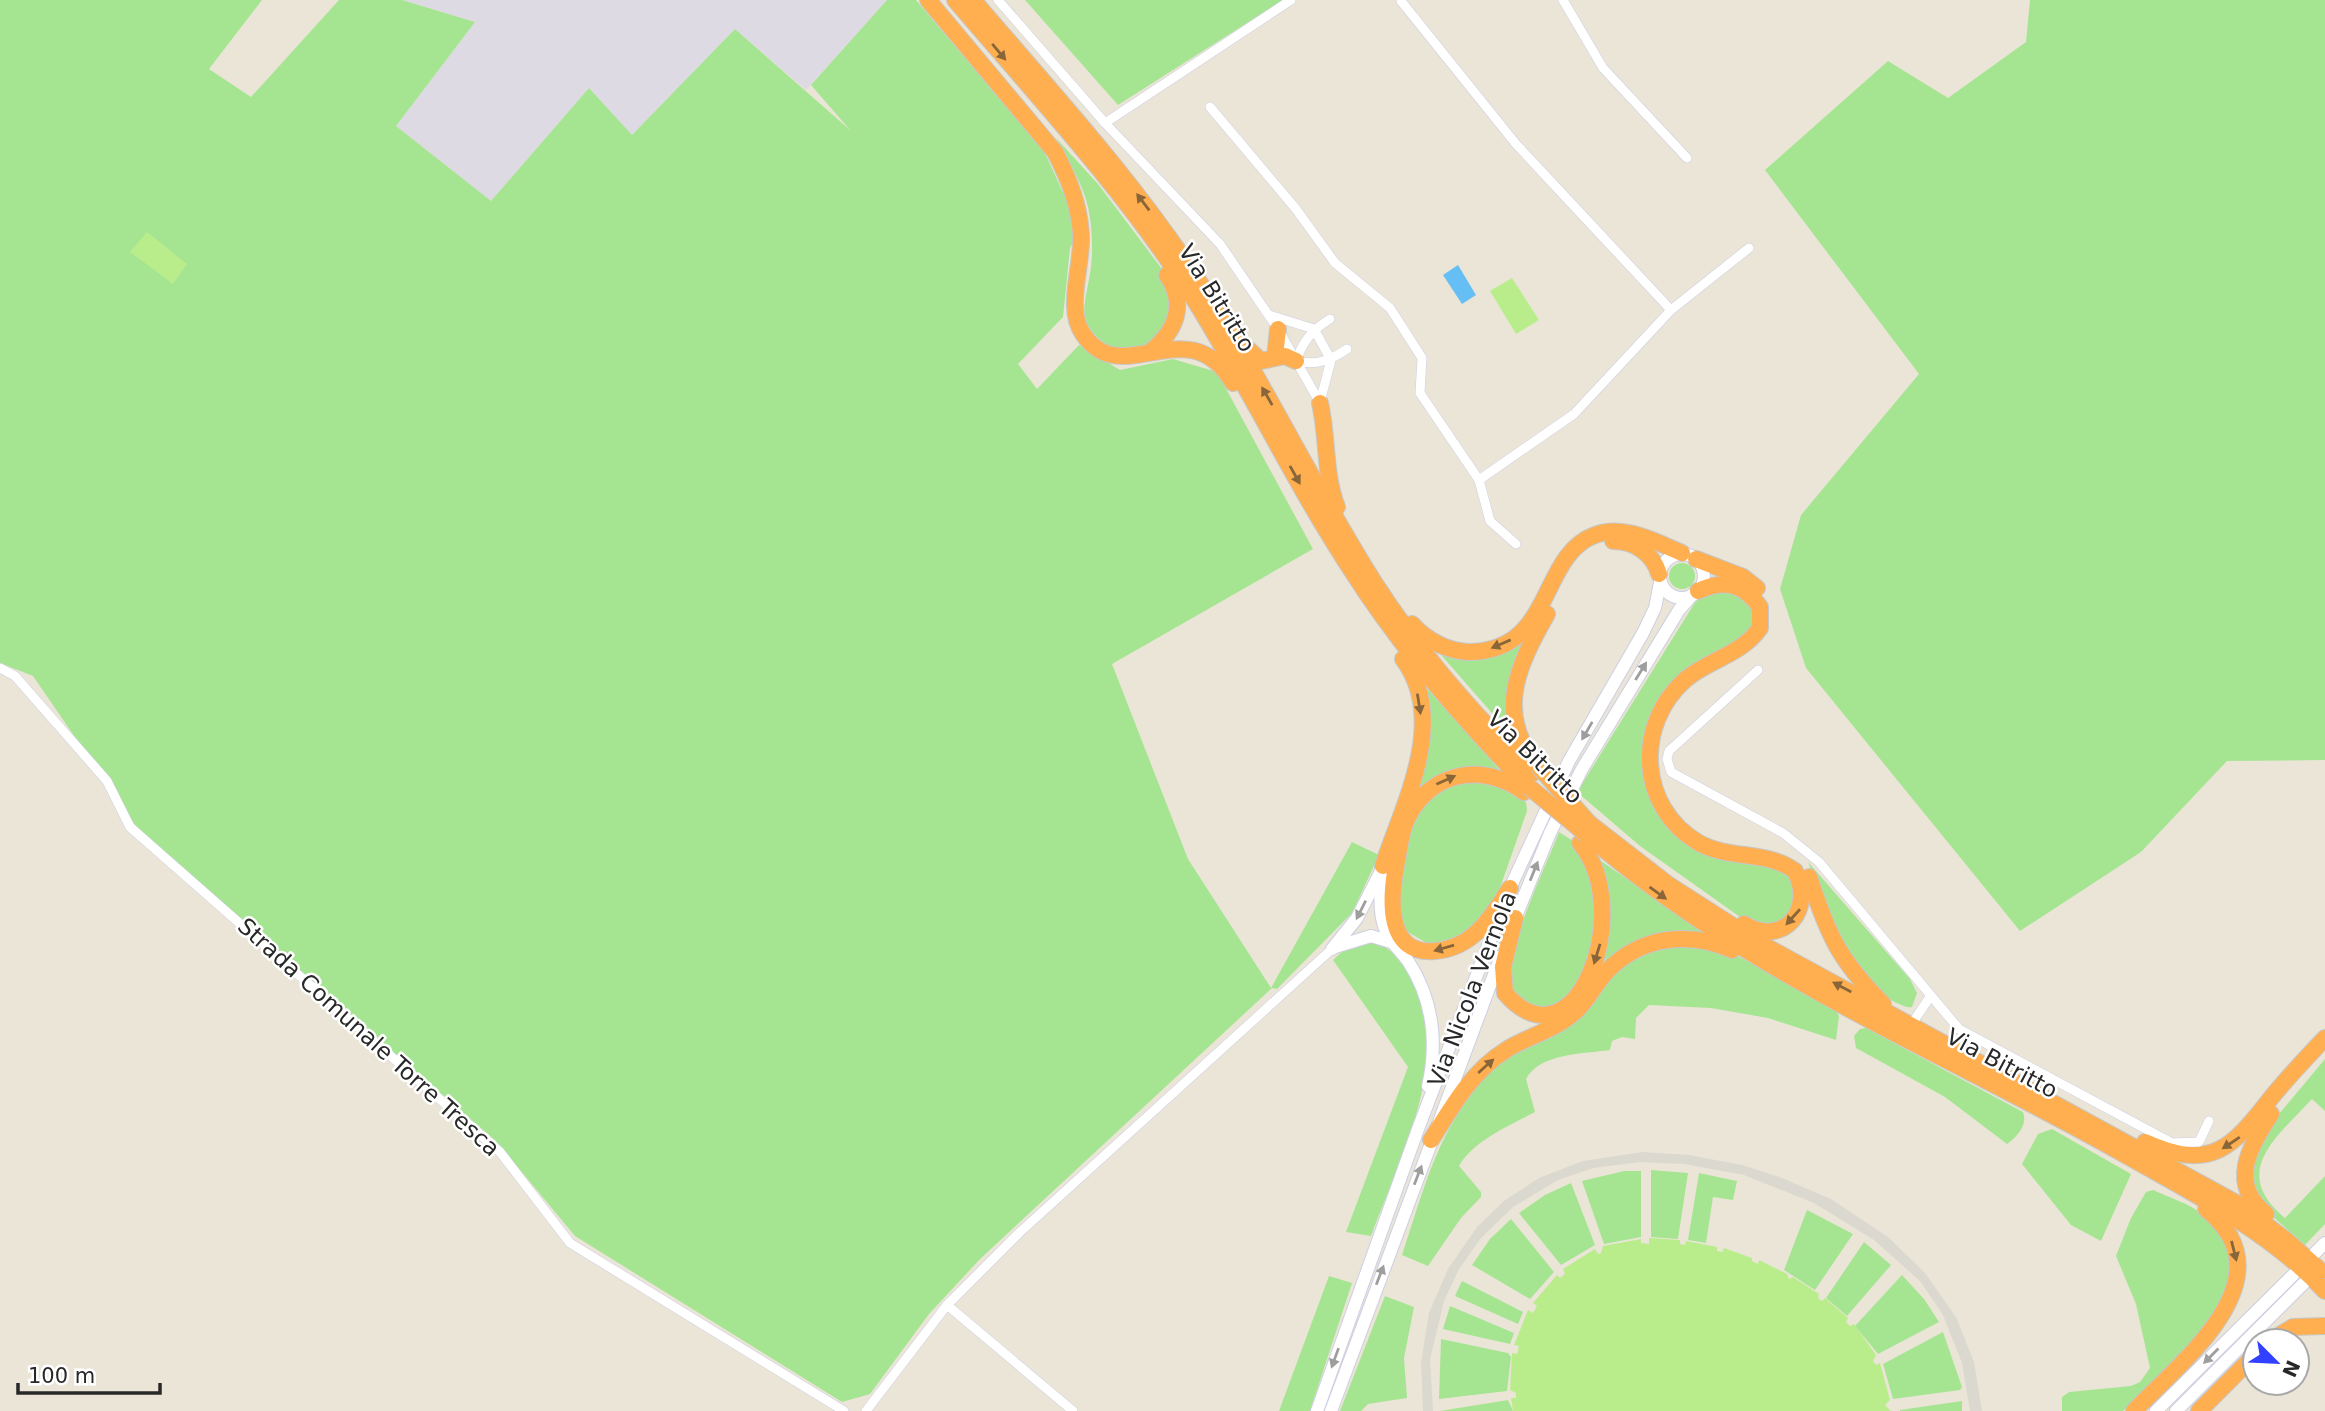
<svg xmlns="http://www.w3.org/2000/svg" width="2325" height="1411" font-family="'DejaVu Sans',sans-serif">
<rect width="100%" height="100%" fill="#ebe5d8"/>
<polygon fill="#dddae3" points="402,0 887,0 806,90 735,29 632,135 589,88 491,201 396,126 475,22"/>
<g fill="#a5e591">
<polygon points="0,0 262,0 209,69 251,97 339,0 402,0 475,22 396,126 491,201 589,88 632,135 735,29 850,130 811,85 887,0 916,0 1045,153 1072,212 1077,236 1070,248 1063,317 1018,364 1037,389 1079,345 1120,370 1173,359 1217,372 1313,549 1112,664 1188,859 1271,988 1352,842 1379,855 1352,913 1277,989 1272,988 980,1259 929,1314 870,1394 842,1402 575,1236 495,1140 147,842 33,676 0,663"/>
<polygon points="1025,0 1283,0 1118,105"/>
<polygon points="2030,0 2325,0 2325,760 2227,761 2141,852 2020,931 1806,668 1780,589 1801,515 1919,374 1765,170 1888,61 1948,98 2026,42"/>
<path d="M1056,138L1098,184L1174,285L1178,298L1158,345L1115,351C1072,322 1085,310 1091,267C1093,248 1092,225 1088,207C1082,182 1068,160 1056,138Z"/>
<circle cx="1682" cy="576" r="13"/>
<polygon points="1728,589 1753,606 1753,632 1685,674 1645,753 1679,834 1780,865 1799,889 1786,922 1756,926 1740,917 1640,846 1577,792 1694,604 1700,597"/>
<polygon points="1527,634 1524,647 1519,744 1442,656 1445,652"/>
<polygon points="1423,684 1504,775 1483,770 1418,793"/>
<polygon points="1490,781 1526,802 1527,811 1494,905 1477,926 1439,947 1432,946 1406,931 1397,907 1402,858 1418,810 1442,784"/>
<path d="M1559,832L1584,848L1600,937L1568,1005L1536,1010C1527,1004 1516,999 1511,988C1499,963 1548,862 1559,832Z"/>
<path d="M1597,858L1706,935L1604,964C1610,916 1610,906 1597,858Z"/>
<path d="M1808,862L1910,979L1917,993L1912,1007C1899,1010 1862,980 1854,969C1838,945 1819,890 1808,862Z"/>
<path d="M1371,941C1389,946 1396,956 1407,971C1461,1042 1398,1162 1371,1236L1346,1232L1408,1067L1333,960L1346,948Z"/>
<path d="M1654,942L1727,951L1832,1003L1839,1016L1836,1040L1768,1018L1711,1008L1649,1005L1636,1018L1635,1039L1622,1037L1612,1041L1610,1050C1583,1054 1540,1053 1526,1079L1535,1112C1509,1126 1474,1140 1459,1166L1481,1192V1197L1461,1218L1428,1266L1402,1255C1420,1202 1433,1147 1466,1102L1465,1096L1511,1054Z"/>
<path d="M1866,1028L2023,1112C2028,1125 2017,1137 2007,1144L1945,1097L1856,1048L1854,1036L1860,1029Z"/>
<path d="M2325,1059V1111L2312,1099C2277,1137 2229,1172 2285,1218L2325,1176V1224L2305,1245L2263,1208L2248,1178L2264,1132Z"/>
<polygon points="2052,1129 2131,1174 2101,1241 2071,1225 2022,1164 2038,1134"/>
<polygon points="1651,1170 1688,1173 1678,1239 1651,1237"/>
<polygon points="1624,1171 1641,1171 1641,1237 1604,1244 1582,1181"/>
<polygon points="1699,1173 1737,1181 1733,1200 1713,1197 1706,1243 1688,1240"/>
<polygon points="1571,1183 1595,1245 1561,1265 1519,1213 1545,1195"/>
<path d="M2153,1190C2168,1197 2188,1203 2201,1213C2282,1275 2172,1370 2123,1411H2062V1397L2069,1392L2131,1386L2140,1382L2150,1368L2136,1304L2116,1256L2131,1218L2146,1192Z"/>
<polygon points="1807,1210 1853,1234 1815,1290 1784,1270"/>
<polygon points="1511,1219 1554,1272 1530,1299 1472,1265 1490,1239"/>
<polygon points="1864,1242 1891,1265 1847,1316 1826,1298"/>
<polygon points="1902,1275 1924,1299 1939,1322 1878,1354 1855,1326"/>
<polygon points="1329,1276 1352,1283 1310,1411 1279,1411"/>
<polygon points="1462,1281 1523,1312 1518,1324 1455,1296"/>
<polygon points="1385,1296 1414,1307 1404,1358 1407,1398 1368,1404 1361,1411 1340,1411"/>
<polygon points="1450,1306 1514,1333 1510,1344 1443,1329"/>
<polygon points="1943,1332 1962,1387 1960,1390 1893,1399 1883,1364"/>
<polygon points="1441,1339 1508,1353 1511,1357 1507,1391 1439,1399"/>
<polygon points="1508,1400 1513,1411 1440,1411"/>
<polygon points="1962,1401 1962,1411 1900,1411 1900,1410"/>
</g>
<g fill="#b9ed8c">
<polygon points="147,232 187,264 173,284 130,252"/>
<polygon points="1512,278 1539,320 1516,334 1490,291"/>
<polygon points="1649,1238 1680,1240 1680,1244 1685,1245 1686,1241 1717,1247 1717,1251 1722,1252 1724,1248 1752,1258 1752,1261 1758,1264 1759,1260 1787,1274 1789,1279 1793,1277 1819,1294 1818,1298 1822,1301 1825,1298 1848,1318 1846,1322 1850,1326 1854,1324 1876,1355 1873,1361 1876,1365 1880,1363 1890,1400 1885,1405 1891,1411 1513,1411 1511,1398 1516,1398 1516,1393 1510,1390 1512,1353 1517,1354 1519,1346 1514,1345 1528,1310 1533,1313 1537,1306 1533,1303 1557,1275 1560,1278 1565,1274 1563,1269 1595,1249 1598,1254 1601,1253 1603,1246 1641,1239 1641,1243 1649,1244"/>
</g>
<polygon fill="#dbd8cf" points="1643,1152 1689,1155 1742,1165 1782,1178 1831,1199 1888,1237 1925,1273 1956,1317 1974,1362 1982,1411 1970,1411 1962,1363 1943,1315 1920,1281 1874,1240 1814,1203 1744,1175 1684,1164 1640,1162 1593,1168 1558,1180 1513,1207 1481,1238 1459,1269 1444,1301 1430,1359 1433,1411 1423,1411 1421,1363 1429,1313 1448,1269 1477,1227 1504,1201 1539,1178 1583,1161"/>
<polygon fill="#65bef4" points="1458,265 1476,295 1462,304 1443,275"/>
<g fill="none" stroke-linecap="round" stroke-linejoin="round">
<defs>
<g id="street">
<polyline points="998,0 1105,123 1220,244 1278,329 1320,403"/>
<polyline points="1563,0 1603,68 1687,158"/>
<polyline points="1401,1 1516,144 1671,310 1574,414 1479,480 1490,521 1516,544"/>
<polyline points="1210,107 1296,209 1335,263 1390,308 1422,358 1420,393 1479,480"/>
<polyline points="1105,123 1291,0"/>
<polyline points="1671,310 1749,248"/>
<polyline points="1269,315 1314,329"/>
<polyline points="1314,329 1331,360"/>
<path d="M1296,361C1303,341 1312,330 1330,319"/>
<path d="M1296,361C1316,366 1331,360 1347,349"/>
<polyline points="1320,402 1331,360"/>
<polyline points="0,668 15,676 107,781 130,827 500,1152 570,1243 844,1411"/>
<polyline points="1758,670 1669,751 1667,759 1671,772 1783,833 1819,862 1959,1029 2172,1143 2199,1142 2209,1121"/>
<polyline points="1911,1025 1930,997"/>
<polyline points="947,1305 1073,1411"/>
<polyline points="866,1411 947,1305 1019,1233 1332,949"/>
</g>
<g id="secondary">
<circle cx="1682" cy="576" r="22"/>
<path d="M1383,866C1381,885 1378,907 1384,926C1388,940 1399,949 1408,961C1433,999 1438,1043 1428,1086"/>
<polyline points="1512,926 1550,833 1582,769 1679,610 1692,595"/>
<polyline points="1335,947 1371,936 1391,942"/>
<polyline points="1332,949 1357,918 1380,873"/>
<polyline points="2315,1253 2325,1243"/>
<polyline points="1317,1411 1418,1129 1510,888 1569,761 1643,633 1655,608 1660,583"/>
<polyline points="1331,1411 1501,956"/>
<polyline points="2156,1411 2294,1274"/>
<polyline points="2176,1411 2304,1283"/>
</g>
<g id="highway">
<path d="M928,0L1055,152C1069,179 1079,204 1081,234C1083,265 1065,308 1083,334C1122,393 1188,306 1233,383"/>
<path d="M955,0C1035,94 1120,185 1187,288C1246,380 1292,480 1352,571C1403,651 1463,720 1529,787"/>
<path d="M973,0C1051,91 1133,180 1198,280C1262,378 1312,484 1374,582C1419,652 1474,715 1533,773"/>
<polyline points="1245,346 1261,361 1285,356 1296,361"/>
<path d="M1150,352C1176,331 1187,305 1167,275"/>
<polyline points="1275,357 1278,329"/>
<path d="M1320,403C1328,438 1324,474 1337,507"/>
<path d="M1613,541C1634,541 1653,553 1659,574"/>
<polyline points="1696,559 1743,577 1757,588"/>
<path d="M1698,591C1724,579 1743,583 1760,607V628C1741,655 1710,659 1686,679C1634,724 1638,808 1699,843C1730,860 1767,850 1795,871C1815,909 1784,948 1744,924"/>
<path d="M1412,624C1426,640 1447,651 1468,652C1555,652 1538,556 1595,535C1624,524 1656,542 1682,553"/>
<path d="M1538,766C1494,714 1518,665 1547,614"/>
<polyline points="1589,823 1669,885 1758,942 2240,1205 2286,1240 2321,1271"/>
<path d="M1586,834C1742,971 1941,1051 2120,1152C2192,1193 2268,1230 2325,1291"/>
<path d="M1383,866C1403,804 1449,721 1403,659"/>
<path d="M1809,877C1828,935 1839,960 1883,1004"/>
<path d="M1510,888C1492,917 1473,948 1435,951C1386,955 1390,900 1396,866C1399,852 1400,837 1405,824C1425,773 1481,760 1524,792"/>
<path d="M1515,918L1503,967L1505,993C1574,1073 1637,913 1580,843"/>
<path d="M1431,1140C1452,1107 1471,1072 1506,1050C1528,1036 1556,1030 1576,1011C1589,999 1596,982 1609,969C1643,936 1690,931 1732,950"/>
<path d="M2145,1142C2211,1172 2232,1148 2271,1098C2288,1077 2306,1058 2325,1038"/>
<path d="M2266,1214C2228,1184 2249,1147 2271,1114"/>
<polyline points="2270,1341 2293,1327 2325,1326"/>
<path d="M2134,1411C2183,1360 2291,1278 2206,1209"/>
<polyline points="2199,1411 2255,1355"/>
</g>
</defs>
<use href="#street" stroke="#cdcfe2" stroke-width="10"/>
<use href="#secondary" stroke="#cdcfe2" stroke-width="14"/>
<use href="#highway" stroke="#c7c7c7" stroke-width="18"/>
<use href="#street" stroke="#fff" stroke-width="9"/>
<use href="#secondary" stroke="#fff" stroke-width="12"/>
<use href="#highway" stroke="#ffaf4f" stroke-width="16"/>
<defs>
<g id="highway-bridge">
<polyline points="1538,766 1589,823"/>
<polyline points="1529,787 1586,834"/>
</g>
</defs>
<use href="#highway-bridge" stroke="#c7c7c7" stroke-width="18" stroke-linecap="butt"/>
<use href="#highway-bridge" stroke="#ffaf4f" stroke-width="16"/>
</g>
<defs><path id="oneway-solid" d="M-6-.8H1V-3.2L6.5 0L1 3.2V.8H-6Z" transform="scale(1.75)"/></defs>
<g fill="#89653a">
<use href="#oneway-solid" transform="translate(999 52) rotate(50)"/>
<use href="#oneway-solid" transform="translate(1143 202) rotate(-127)"/>
<use href="#oneway-solid" transform="translate(1267 396) rotate(-120)"/>
<use href="#oneway-solid" transform="translate(1295 475) rotate(61)"/>
<use href="#oneway-solid" transform="translate(1501 644) rotate(157)"/>
<use href="#oneway-solid" transform="translate(1419 704) rotate(81)"/>
<use href="#oneway-solid" transform="translate(1446 780) rotate(-24)"/>
<use href="#oneway-solid" transform="translate(1658 893) rotate(36)"/>
<use href="#oneway-solid" transform="translate(1793 917) rotate(132)"/>
<use href="#oneway-solid" transform="translate(1444 948) rotate(164)"/>
<use href="#oneway-solid" transform="translate(1597 954) rotate(107)"/>
<use href="#oneway-solid" transform="translate(1842 987) rotate(-152)"/>
<use href="#oneway-solid" transform="translate(1486 1066) rotate(-42)"/>
<use href="#oneway-solid" transform="translate(2231 1143) rotate(146)"/>
<use href="#oneway-solid" transform="translate(2234 1251) rotate(76)"/>
</g>
<g fill="#9e9e9e">
<use href="#oneway-solid" transform="translate(1641 671) rotate(-58)"/>
<use href="#oneway-solid" transform="translate(1587 731) rotate(120)"/>
<use href="#oneway-solid" transform="translate(1534 871) rotate(-68)"/>
<use href="#oneway-solid" transform="translate(1361 910) rotate(117)"/>
<use href="#oneway-solid" transform="translate(1418 1175) rotate(-69)"/>
<use href="#oneway-solid" transform="translate(1380 1275) rotate(-69)"/>
<use href="#oneway-solid" transform="translate(2211 1356) rotate(135)"/>
<use href="#oneway-solid" transform="translate(1335 1358) rotate(110)"/>
</g>
<g text-anchor="middle" dominant-baseline="central" stroke-width="5" stroke-linejoin="round" paint-order="stroke">
<g font-size="23" fill="#282828" stroke="#fff">
<text transform="translate(1217 298) rotate(58)">Via Bitritto</text>
<text transform="translate(1535 757) rotate(44)">Via Bitritto</text>
<text transform="translate(1472 989) rotate(-69)">Via Nicola Vernola</text>
<text transform="translate(369 1037) rotate(42)">Strada Comunale Torre Tresca</text>
<text transform="translate(2002 1063) rotate(28)">Via Bitritto</text>
</g>
</g>
<g transform="translate(2276 1362) rotate(114)"><circle r="33" fill="#ffffff" stroke="#a9a9a9" stroke-width="2"/>
<path d="M0-5L12 26L0 18L-12 26Z" fill="#3141ff"/>
<text y="-10" font-size="19" font-weight="bold" text-anchor="middle" fill="#282828">N</text>
</g>
<path d="M18 1383v10h142v-10" fill="none" stroke="#282828" stroke-width="3.5"/>
<text x="28" y="1383" font-size="21" fill="#282828" stroke="#ffffff" stroke-width="5" paint-order="stroke">100 m</text>
</svg>
